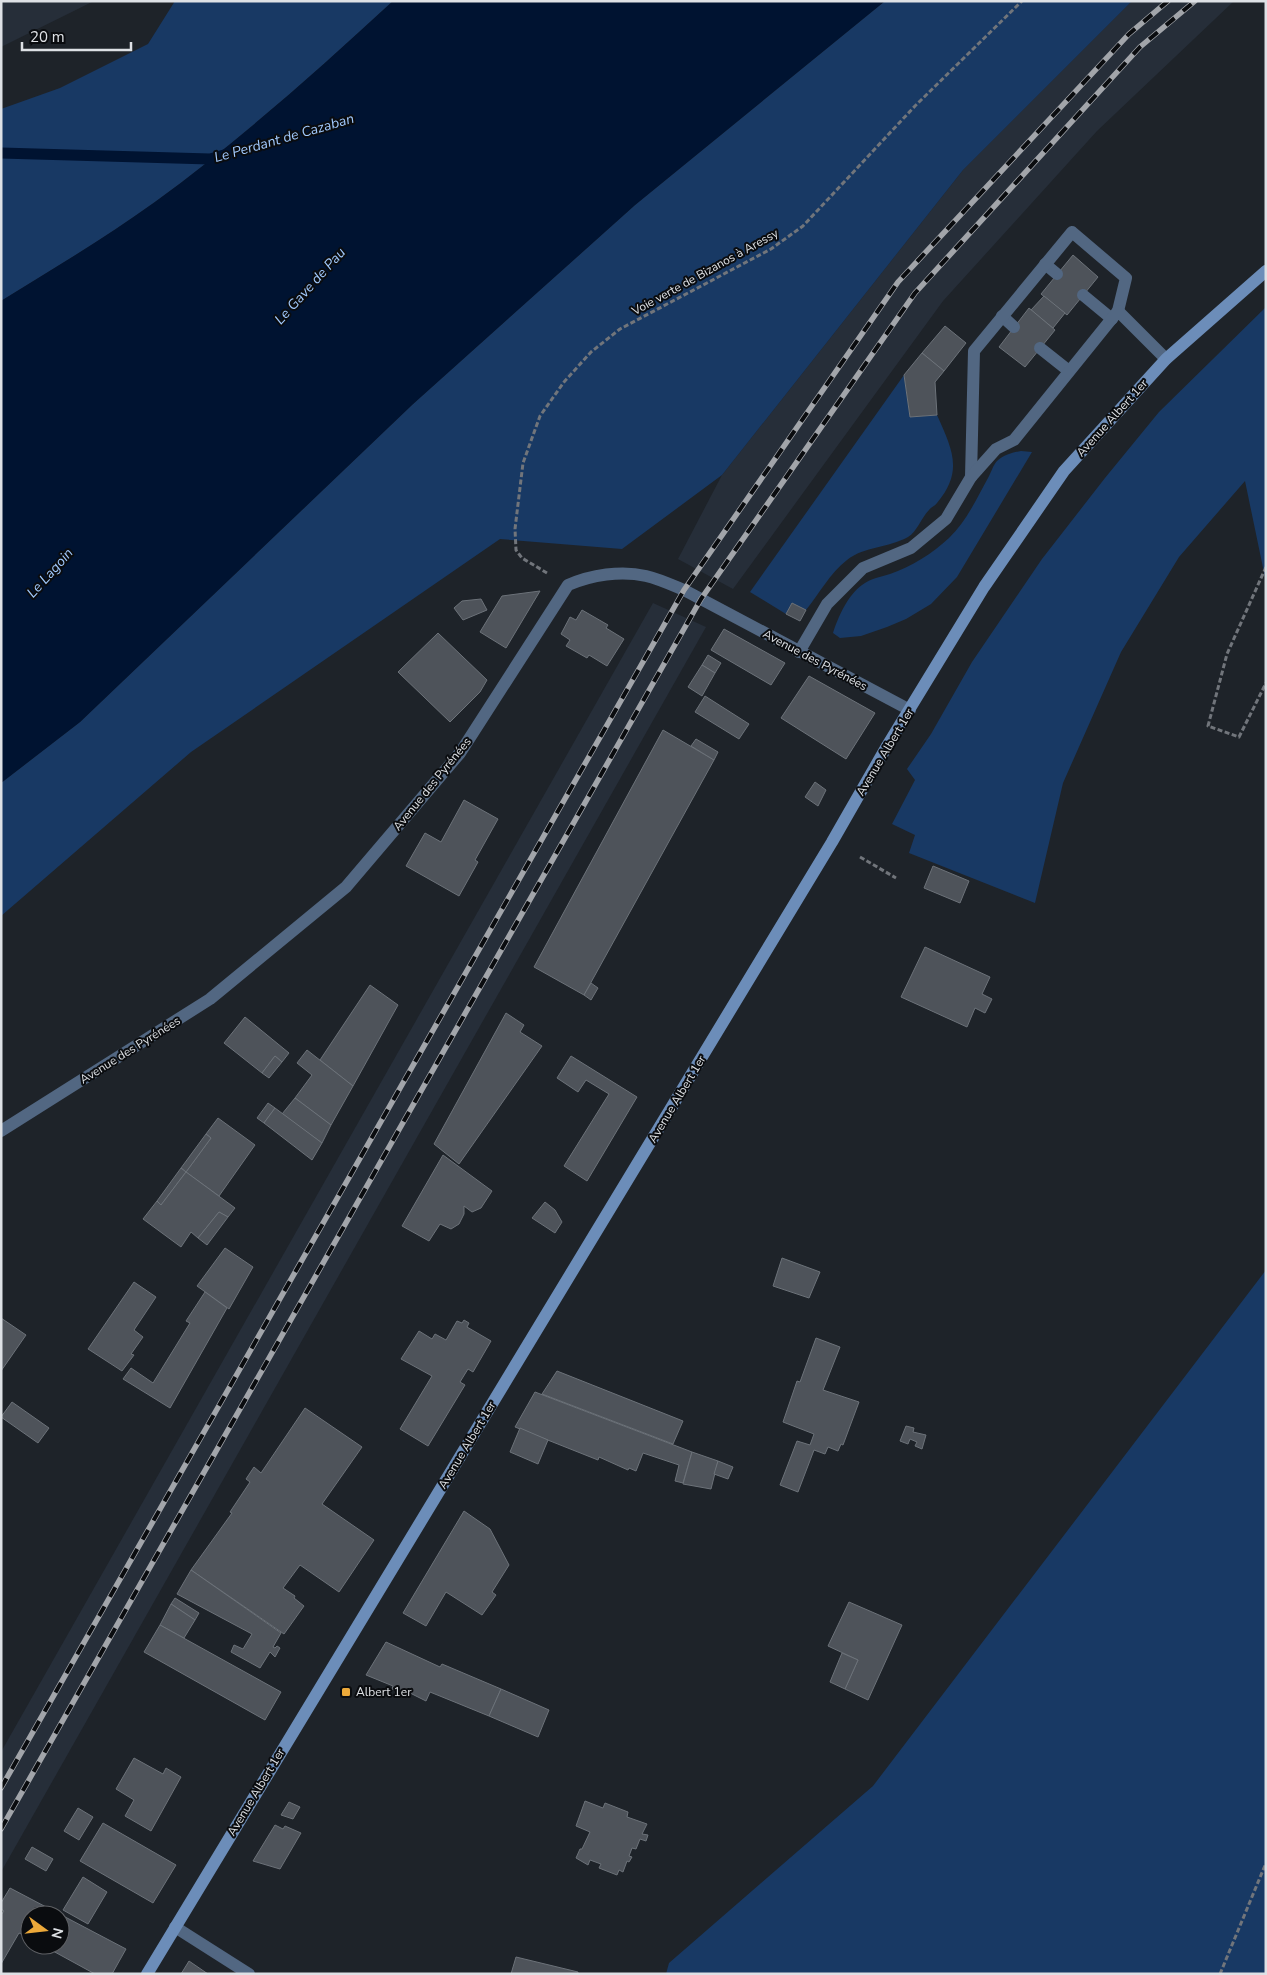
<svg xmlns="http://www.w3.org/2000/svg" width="1267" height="1975" font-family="'Nunito Sans',sans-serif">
<rect width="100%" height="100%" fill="#1e2329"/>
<g fill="#262e39">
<polygon points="1,1 94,1 1,47"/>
<polygon points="1132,1 1234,1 1097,131 943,301 733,589 678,559 722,475 963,170"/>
<polygon points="653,603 706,627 1,1872 1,1752"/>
</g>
<g fill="#183964">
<path d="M175,1H393C317,71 239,141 155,202C105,238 53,269 1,301V109L60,88L148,44Z"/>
<polygon points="885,1 1132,1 963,170 722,475 622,549 500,539 191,752 1,916 1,783 80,722 413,404 635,205"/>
<polygon points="1266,307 1266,582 1245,481 1179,557 1121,652 1063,783 1035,903 909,853 915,835 892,824 915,780 907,769 931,734 972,662 1042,559 1105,478 1159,412"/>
<path d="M904,375L910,417L937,415C952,449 964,471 937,503C935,506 931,507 929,510C921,518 917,532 908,537C888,548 865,546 847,560C830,573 819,594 806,610L792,603L786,614L750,592Z"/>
<path d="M1021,451L1032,452L957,577L931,604L906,619L887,627L861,636L840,638L833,633C838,617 848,595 862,585C871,578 881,577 890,574C911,567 933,553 949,538C966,522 977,498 988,478C991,473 993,465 997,461C1003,455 1014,452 1021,451Z"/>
<polygon points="1266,1270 1266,1974 666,1974 669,1963 873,1786"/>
</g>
<path fill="#001331" d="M393,1H885L635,205L413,404L80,722L1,783V301C53,269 105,238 155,202C239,141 317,71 393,1Z"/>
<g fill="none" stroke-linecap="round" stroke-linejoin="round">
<polyline stroke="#001331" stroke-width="11" points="1,153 210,159 224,155"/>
</g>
<g fill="#4e535a" stroke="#6c7279">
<polygon points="1073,255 1098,277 1067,315 1041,294"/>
<polygon points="1044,296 1065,313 1053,328 1031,310"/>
<polygon points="1029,308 1055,330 1025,367 999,347"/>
<polygon points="945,326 966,343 944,371 922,353"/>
<polygon points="922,353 944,371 935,382 937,415 910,417 904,375"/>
<polygon points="540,591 506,648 480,632 502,596"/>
<polygon points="481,599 487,610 463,620 454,608 462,601"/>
<polygon points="792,603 806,610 800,621 786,614"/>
<polygon points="582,610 608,625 606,628 624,639 607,666 589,655 587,658 566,646 570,640 561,634 570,617 576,620"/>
<polygon points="724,629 785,663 771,685 711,650"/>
<polygon points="438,633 487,680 480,692 450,722 398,672"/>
<polygon points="708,655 721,663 715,673 702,665"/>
<polygon points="702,665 715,673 702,696 688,687"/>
<polygon points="809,676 875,713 846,759 781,718"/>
<polygon points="705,696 749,724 739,739 695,712"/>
<polygon points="663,730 714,760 584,995 534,967"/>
<polygon points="696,739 718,752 714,760 691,746"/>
<polygon points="815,782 826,790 818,806 805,797"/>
<polygon points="464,800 498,819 475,860 478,862 459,896 406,866 425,833 441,842"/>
<polygon points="933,866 969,881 960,903 924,888"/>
<polygon points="925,947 990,977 982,994 992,999 985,1013 975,1008 967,1027 901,997"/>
<polygon points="591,983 598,988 591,1000 584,995"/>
<polygon points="370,985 398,1005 353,1086 320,1060"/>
<polygon points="506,1013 524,1025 520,1032 542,1046 459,1164 434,1144"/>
<polygon points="245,1017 289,1053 282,1062 275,1056 262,1073 224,1043"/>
<polygon points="307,1050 353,1086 331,1125 295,1098 312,1075 297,1063"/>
<polygon points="275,1056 282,1062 269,1078 262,1073"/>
<polygon points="571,1056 637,1097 587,1181 564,1166 609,1094 586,1080 578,1092 557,1078"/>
<polygon points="295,1098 331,1125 322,1143 282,1114"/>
<polygon points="268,1103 275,1108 264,1123 257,1118"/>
<polygon points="275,1108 322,1143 312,1160 264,1123"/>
<polygon points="218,1118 255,1145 219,1196 186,1172 211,1138 206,1134"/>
<polygon points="206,1134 211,1138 186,1172 181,1168"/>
<polygon points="443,1155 492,1191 481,1208 472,1212 464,1206 464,1214 459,1224 451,1229 440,1224 429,1241 402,1226"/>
<polygon points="181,1168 186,1172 161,1205 157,1201"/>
<polygon points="186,1172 235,1208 228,1217 219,1212 198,1238 191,1232 181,1247 143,1219 157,1201 161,1205"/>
<polygon points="545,1202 555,1210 562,1222 555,1233 532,1218"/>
<polygon points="219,1212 228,1217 207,1245 198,1238"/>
<polygon points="225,1248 253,1267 229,1309 197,1286"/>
<polygon points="782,1258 820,1272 809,1298 773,1286"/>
<polygon points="134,1282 156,1297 134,1330 143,1337 131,1354 134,1355 122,1371 88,1349"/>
<polygon points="205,1292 227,1308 170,1408 123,1379 131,1368 153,1383 190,1323 186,1321"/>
<polygon points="1,1318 26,1335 1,1371"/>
<polygon points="464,1320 469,1323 467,1327 491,1341 473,1372 468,1369 460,1382 465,1385 428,1446 400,1429 432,1376 401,1359 419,1331 432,1339 435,1334 446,1340 457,1321 462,1323"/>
<polygon points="816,1338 840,1347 823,1390 859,1402 843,1445 841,1444 838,1451 828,1447 825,1454 814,1450 798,1492 780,1485 797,1441 810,1445 814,1434 783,1422 797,1381 800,1382"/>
<polygon points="557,1371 683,1421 673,1444 542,1394"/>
<polygon points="535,1392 692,1452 683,1483 675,1481 679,1465 643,1453 636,1471 629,1468 628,1470 599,1457 598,1460 515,1427"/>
<polygon points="12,1402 49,1428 38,1443 1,1417"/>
<polygon points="305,1408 362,1447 322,1504 374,1540 339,1592 300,1565 283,1588 295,1596 294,1598 304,1606 284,1634 191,1570 232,1513 230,1512 250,1482 246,1479 254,1467 261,1473"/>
<polygon points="906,1426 914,1428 913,1432 926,1435 922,1449 915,1446 917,1442 910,1439 908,1444 900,1441"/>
<polygon points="520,1428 548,1440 538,1464 510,1452"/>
<polygon points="692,1452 718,1461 711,1489 683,1484"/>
<polygon points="718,1461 733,1467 728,1479 714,1474"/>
<polygon points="464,1511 490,1529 509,1565 492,1592 496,1595 482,1615 446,1592 426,1626 403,1613"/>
<polygon points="191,1570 281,1633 273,1647 275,1648 277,1646 280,1648 275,1657 270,1652 260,1668 231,1652 234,1645 243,1649 252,1634 177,1594"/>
<polygon points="175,1598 199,1613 195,1620 171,1604"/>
<polygon points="849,1602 902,1625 868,1700 845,1689 858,1660 828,1646"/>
<polygon points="171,1604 195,1620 184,1638 160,1625"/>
<polygon points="160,1625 281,1692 265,1720 144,1652"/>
<polygon points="386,1642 440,1667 442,1664 501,1689 489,1716 430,1692 426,1701 406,1691 405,1694 392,1689 393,1686 366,1675"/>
<polygon points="842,1653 858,1660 845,1689 830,1682"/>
<polygon points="501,1689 549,1710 538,1737 489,1716"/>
<polygon points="134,1758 163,1774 166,1768 181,1777 151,1831 125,1816 134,1800 116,1789"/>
<polygon points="585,1801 603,1808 605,1803 628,1812 627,1817 647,1824 642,1834 648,1835 646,1841 640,1839 636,1849 632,1848 629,1856 632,1857 629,1862 627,1861 623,1872 619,1870 617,1875 599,1868 601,1864 590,1860 588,1865 576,1858 580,1849 582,1849 590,1832 576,1826"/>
<polygon points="289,1802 300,1807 293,1819 281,1815"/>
<polygon points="78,1808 93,1817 79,1840 64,1831"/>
<polygon points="103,1823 176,1865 153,1903 80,1861"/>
<polygon points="275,1825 283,1829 285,1826 301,1833 280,1869 253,1861"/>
<polygon points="32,1847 53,1859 46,1871 25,1859"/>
<polygon points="83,1877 107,1892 88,1924 63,1910"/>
<polygon points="10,1888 126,1949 112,1974 95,1974 42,1945 60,1945 60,1915 30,1915 30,1938 19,1933 1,1964 1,1915 4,1911 1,1909 1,1903"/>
<polygon points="516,1957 578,1972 578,1974 511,1974"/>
<polygon points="189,1961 208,1974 181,1974"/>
</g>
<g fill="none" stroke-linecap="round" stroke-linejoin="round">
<g stroke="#71757b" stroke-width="3" stroke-dasharray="5 2.5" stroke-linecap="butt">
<polyline points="1266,567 1227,654 1208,726 1239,737 1266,683"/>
<polyline points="547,573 522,558 516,550 515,529 523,463 540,416 564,382 591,352 620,329 771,249 803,226 915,106 1022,1"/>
<polyline points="860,857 896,878"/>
<polyline points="1220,1974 1266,1863"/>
</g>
<g stroke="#526782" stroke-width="12">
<polyline points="1045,264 1057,274"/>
<polyline points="1083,295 1112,319"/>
<polyline points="1002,316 1014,327"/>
<polyline points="1040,348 1069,371"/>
<polyline points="971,477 974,351 1072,232 1126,278 1118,311"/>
<polyline points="799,652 827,604 863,568 911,548 946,519 971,477 996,449 1014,440 1118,311 1166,359"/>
</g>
<g stroke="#526782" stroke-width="12">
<path d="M1,1131L210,999L346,887L460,753L568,585C591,575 621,570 646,576C659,579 672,585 684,590L910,710"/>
<polyline points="175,1927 249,1974"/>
</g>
<polyline stroke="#6c8db9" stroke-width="12" points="147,1974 832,842 887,746 984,587 1064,471 1166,359 1266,271"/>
<defs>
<g id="rail">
<polyline points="1,1788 684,590 898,282 1129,34 1168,1"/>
<polyline points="1,1829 701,599 915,293 1140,47 1195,1"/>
</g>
</defs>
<use href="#rail" stroke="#a2a5aa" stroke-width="5.5"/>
<use href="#rail" stroke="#0a0c0f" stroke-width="4" stroke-dasharray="11" stroke-linecap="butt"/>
</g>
<rect fill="#eca93a" stroke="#0a0c0f" stroke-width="2" x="341" y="1687" width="10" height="10" rx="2.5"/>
<g text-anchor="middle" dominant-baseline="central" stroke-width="4" stroke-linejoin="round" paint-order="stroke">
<g font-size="12" fill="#dee1e5" stroke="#0a0c0f">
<text transform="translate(705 272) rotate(-29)">Voie verte de Bizanos à Aressy</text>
<text transform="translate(1112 418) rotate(-48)">Avenue Albert 1er</text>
<text transform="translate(815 660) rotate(28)">Avenue des Pyrénées</text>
<text transform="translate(885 752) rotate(-59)">Avenue Albert 1er</text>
<text transform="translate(432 784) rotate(-51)">Avenue des Pyrénées</text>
<text transform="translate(130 1050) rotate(-32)">Avenue des Pyrénées</text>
<text transform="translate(677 1099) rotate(-59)">Avenue Albert 1er</text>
<text transform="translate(467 1445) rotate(-59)">Avenue Albert 1er</text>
<text transform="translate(256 1792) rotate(-59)">Avenue Albert 1er</text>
</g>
<g font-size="12" fill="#dee1e5" stroke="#0a0c0f" text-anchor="start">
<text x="356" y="1692">Albert 1er</text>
</g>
<g font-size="14" font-style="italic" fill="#a2cafe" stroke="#0a0c0f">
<text transform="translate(284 138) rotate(-16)">Le Perdant de Cazaban</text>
<text transform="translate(310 286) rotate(-48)">Le Gave de Pau</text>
<text transform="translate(50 573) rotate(-48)">Le Lagoin</text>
</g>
</g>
<rect width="1267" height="1975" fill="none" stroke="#dee1e5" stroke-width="5"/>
<g transform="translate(45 1930) rotate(105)"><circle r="24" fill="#0a0c0f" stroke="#5f6165"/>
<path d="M0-4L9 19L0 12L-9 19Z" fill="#eca93a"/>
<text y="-8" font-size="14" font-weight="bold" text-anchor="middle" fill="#dee1e5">N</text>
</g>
<path d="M22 42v8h109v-8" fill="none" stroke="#dee1e5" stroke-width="2.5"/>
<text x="30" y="42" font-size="15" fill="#dee1e5" stroke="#0a0c0f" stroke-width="4" paint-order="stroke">20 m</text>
</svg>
